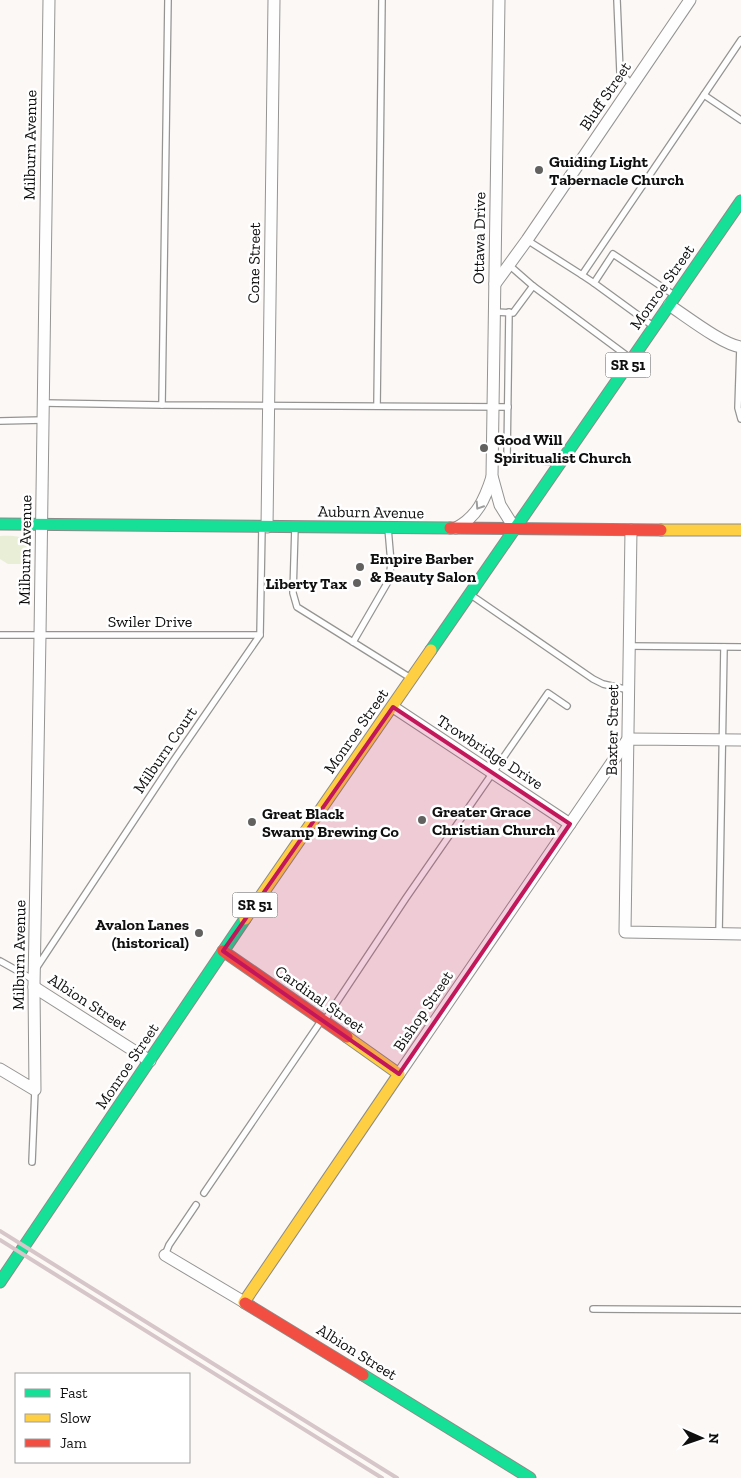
<svg xmlns="http://www.w3.org/2000/svg" width="741" height="1478" font-family="'Zilla Slab',serif">
<rect width="100%" height="100%" fill="#fbf8f5"/>
<path fill="#e9efd6" d="M0,536C25,535 28,538 27,564H8L0,559Z"/>
<g fill="none" stroke-linecap="round" stroke-linejoin="round">
<defs>
<g id="lane">
<polyline points="168,0 162,405 508,407"/>
<polyline points="617,0 620,72 632,85"/>
<polyline points="704,95 741,120"/>
<polyline points="527,240 582,275 741,40"/>
<polyline points="509,265 533,286 630,358"/>
<polyline points="582,275 594,283"/>
<polyline points="495,312 513,313 533,286"/>
<polyline points="509,312 507,459 558,462"/>
<polyline points="653,326 594,283 613,254 674,295"/>
<polyline points="740,347 738,408 741,419"/>
<polyline points="43,403 162,405"/>
<polyline points="377,406 382,0"/>
<polyline points="0,421 43,420"/>
<polyline points="295,527 293,593 297,607 409,677"/>
<polyline points="471,595 593,679 603,684 629,690"/>
<polyline points="0,635 260,635"/>
<polyline points="353,642 389,580 391,563 388,528"/>
<polyline points="629,646 741,647"/>
<polyline points="719,933 724,647"/>
<polyline points="0,961 34,980"/>
<polyline points="37,967 174,760 260,635 262,527"/>
<polyline points="325,1020 406,898 548,693 567,706"/>
<polyline points="32,1162 35,1090"/>
<polyline points="204,1193 321,1021"/>
<polyline points="165,1255 169,1245 196,1205"/>
<polyline points="593,1309 741,1310"/>
</g>
<g id="street">
<polyline points="499,0 492,476 500,505 515,529"/>
<polyline points="495,284 527,240 690,0"/>
<path d="M669,305C686,316 723,345 741,347"/>
<polyline points="267,527 274,0"/>
<path d="M456,528C477,517 485,499 492,477"/>
<polyline points="631,530 625,932 741,934"/>
<polyline points="393,707 570,824"/>
<polyline points="34,987 150,1061"/>
<polyline points="0,1069 35,1090 34,987 40,635 49,0"/>
<polyline points="399,1074 628,739 741,740"/>
<polyline points="165,1255 244,1302"/>
</g>
<g id="fast">
<polyline points="0,524 450,528"/>
<polyline points="431,650 741,201"/>
<polyline points="0,1282 245,919"/>
<polyline points="363,1375 530,1478"/>
</g>
<g id="slow">
<polyline points="661,530 741,530"/>
<polyline points="245,919 431,650"/>
<polyline points="245,1303 244,1302 399,1074 347,1037"/>
</g>
<g id="jam">
<polyline points="450,528 661,530"/>
<polyline points="223,951 347,1037"/>
<polyline points="245,1303 363,1375"/>
</g>
</defs>
<use href="#lane" stroke="#959493" stroke-width="8"/>
<use href="#street" stroke="#959493" stroke-width="13"/>
<use href="#fast" stroke="#8c8b89" stroke-width="13"/>
<use href="#slow" stroke="#8c8b89" stroke-width="13"/>
<use href="#jam" stroke="#8c8b89" stroke-width="13"/>
<use href="#lane" stroke="#fefefe" stroke-width="5.5"/>
<use href="#street" stroke="#fefefe" stroke-width="11"/>
<use href="#fast" stroke="#16e098" stroke-width="11"/>
<use href="#slow" stroke="#ffcf43" stroke-width="11"/>
<use href="#jam" stroke="#f24e42" stroke-width="11"/>
<g stroke="#d6c6c9" stroke-width="4">
<polyline points="0,1231 397,1478"/>
<polyline points="0,1240 382,1478"/>
</g>
</g>
<defs><path id="oneway-chevron" d="M-2-3.5L2.5 0L-2 3.5" fill="none" stroke-width="1.6" stroke-linecap="round" stroke-linejoin="round" transform="scale(1.25)"/></defs>
<use stroke="#9e9e9e" href="#oneway-chevron" transform="translate(479 506) rotate(123)"/>
<path fill="#c2185b" fill-opacity="0.2" stroke="#c2185b" stroke-width="4" stroke-linejoin="round" d="M393,707L570,824L399,1074L223,951Z"/>
<g fill="#626160" stroke="#fff" stroke-width="2">
<circle cx="539" cy="170" r="5"/>
<circle cx="484" cy="448" r="5"/>
<circle cx="360" cy="567" r="5"/>
<circle cx="357" cy="583" r="5"/>
<circle cx="422" cy="820" r="5"/>
<circle cx="252" cy="822" r="5"/>
<circle cx="199" cy="933" r="5"/>
</g>
<g text-anchor="middle" dominant-baseline="central" stroke-width="5" stroke-linejoin="round" paint-order="stroke">
<g fill="#fff" stroke="#575757" stroke-width="1">
<rect x="605.5" y="352.5" width="45" height="25" rx="4"/>
<rect x="232.5" y="892.5" width="45" height="25" rx="4"/>
</g>
<g font-size="15" font-weight="bold" fill="#0f0f0f">
<text x="628" y="365">SR 51</text>
<text x="255" y="905">SR 51</text>
</g>
<g font-size="16" fill="#0f0f0f" stroke="#fff">
<text transform="translate(605 96) rotate(-56)">Bluff Street</text>
<text transform="translate(30 145) rotate(-89)">Milburn Avenue</text>
<text transform="translate(479 238) rotate(-89)">Ottawa Drive</text>
<text transform="translate(254 263) rotate(-89)">Cone Street</text>
<text transform="translate(662 287) rotate(-55)">Monroe Street</text>
<text transform="translate(371 512) rotate(1)">Auburn Avenue</text>
<text transform="translate(25 550) rotate(-89)">Milburn Avenue</text>
<text x="150" y="621">Swiler Drive</text>
<text transform="translate(612 730) rotate(-89)">Baxter Street</text>
<text transform="translate(356 731) rotate(-55)">Monroe Street</text>
<text transform="translate(165 750) rotate(-56)">Milburn Court</text>
<text transform="translate(490 752) rotate(33)">Trowbridge Drive</text>
<text transform="translate(19 955) rotate(-89)">Milburn Avenue</text>
<text transform="translate(320 999) rotate(35)">Cardinal Street</text>
<text transform="translate(88 1002) rotate(33)">Albion Street</text>
<text transform="translate(423 1011) rotate(-56)">Bishop Street</text>
<text transform="translate(127 1066) rotate(-56)">Monroe Street</text>
<text transform="translate(357 1352) rotate(32)">Albion Street</text>
</g>
<g font-size="16" font-weight="bold" fill="#0f0f0f" stroke="#fff" text-anchor="start">
<text x="549" y="161">Guiding Light<tspan x="549" dy="18">Tabernacle Church</tspan></text>
<text x="494" y="439">Good Will<tspan x="494" dy="18">Spiritualist Church</tspan></text>
<text x="370" y="558">Empire Barber<tspan x="370" dy="18">&amp; Beauty Salon</tspan></text>
<text x="347" y="583" text-anchor="end">Liberty Tax</text>
<text x="432" y="811">Greater Grace<tspan x="432" dy="18">Christian Church</tspan></text>
<text x="262" y="813">Great Black<tspan x="262" dy="18">Swamp Brewing Co</tspan></text>
<text x="189" y="924" text-anchor="end">Avalon Lanes<tspan x="189" dy="18">(historical)</tspan></text>
</g>
</g>
<rect x="15" y="1373" width="175" height="90" fill="#ffffff" stroke="#9f9f9f"/>
<rect x="25" y="1389" width="25" height="8" fill="#16e098" stroke="#9f9f9f"/>
<text x="60" y="1398" font-size="15" fill="#0f0f0f">Fast</text>
<rect x="25" y="1414" width="25" height="8" fill="#ffcf43" stroke="#9f9f9f"/>
<text x="60" y="1423" font-size="15" fill="#0f0f0f">Slow</text>
<rect x="25" y="1439" width="25" height="8" fill="#f24e42" stroke="#9f9f9f"/>
<text x="60" y="1448" font-size="15" fill="#0f0f0f">Jam</text>
<g transform="translate(701 1438) rotate(92)" stroke="#ffffff" stroke-width="4" paint-order="stroke">
<path d="M0-4L9 19L0 12L-9 19Z" fill="#0f0f0f"/>
<text y="-8" font-size="14" font-weight="bold" text-anchor="middle" fill="#0f0f0f">N</text>
</g>
</svg>
